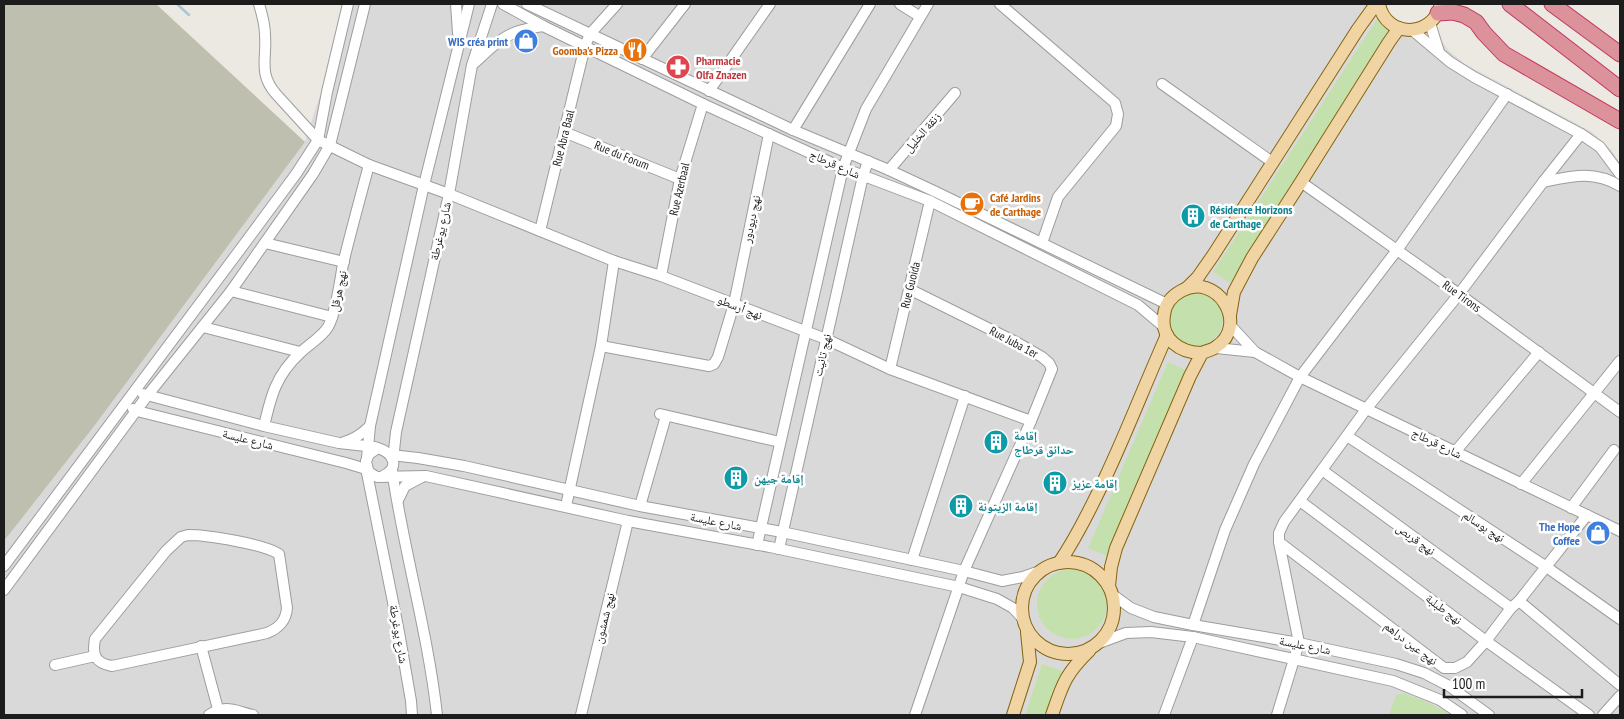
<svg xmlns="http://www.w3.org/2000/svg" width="1624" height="719" font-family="'PT Sans Narrow','Noto Naskh Arabic',sans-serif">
<rect width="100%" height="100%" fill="#ece9e3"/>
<polygon fill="#dad9d9" points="349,4 1368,4 1379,16 1425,30 1438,36 1448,50 1465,64 1592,132 1611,150 1620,163 1620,715 4,715 4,541 95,425 305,142"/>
<polygon fill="#bfbfaf" points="4,4 156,4 305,142 95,425 4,541"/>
<g fill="#c4e1ad">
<polygon points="1379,16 1396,27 1230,283 1213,272"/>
<circle cx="1196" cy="319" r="27"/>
<polygon points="1168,362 1186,370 1107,556 1088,548"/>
<circle cx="1072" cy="604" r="35"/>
<polygon points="1042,664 1063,671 1048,715 1025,715"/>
<polygon points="1404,693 1427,702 1451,715 1389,715 1396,695"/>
</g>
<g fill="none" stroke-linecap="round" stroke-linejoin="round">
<polyline stroke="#a7c8d5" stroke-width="2.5" points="177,4 189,15"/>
<defs>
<g id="minor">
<path d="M259,4C262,14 265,24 265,35C267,59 258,73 276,94L318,140L369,165L449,194L614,261L661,276L826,339L890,369L1031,421"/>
<polyline points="456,4 458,33"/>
<polyline points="503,4 543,26 703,104 843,168 930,201 1138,305 1164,327"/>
<polyline points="527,4 793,130 889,170 936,192 1167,304"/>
<polyline points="900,4 919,16"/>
<polyline points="1000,4 1115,103 1118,114 1116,126 1058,197 1042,243"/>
<polyline points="1430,23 1439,52"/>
<polyline points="1412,30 1450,62 1474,77 1581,134 1600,147 1620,174"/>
<polyline points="642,59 685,4"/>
<path d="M473,64C488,51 503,34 523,30C529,28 536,27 543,26"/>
<polyline points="1162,84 1272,162"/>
<polyline points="709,91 770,4"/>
<polyline points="793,130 870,4"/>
<polyline points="564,132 680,179"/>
<polyline points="889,170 955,93"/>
<polyline points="1301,182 1459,294 1620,412"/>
<path d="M1543,182C1572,176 1594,170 1620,186"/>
<polyline points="540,231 585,46 590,34 617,4"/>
<polyline points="265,243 344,262"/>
<polyline points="661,276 680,179 703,104"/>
<polyline points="909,289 1016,342 1042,357 1049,363 1052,369 1031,421 964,571 915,715"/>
<polyline points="231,291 332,317"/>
<polyline points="1230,325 1255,352 1300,377 1620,531"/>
<polyline points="203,327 300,352"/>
<polyline points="601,346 709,366 714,364 718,357 734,304 769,134"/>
<polyline points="1216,348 1255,352"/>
<polyline points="890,369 930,201"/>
<polyline points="143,394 264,426 339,443 375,447"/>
<polyline points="133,409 137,411 346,463 366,469 369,472"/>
<polyline points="660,414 780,442"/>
<path d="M264,426C271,396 276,375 300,353C309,344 321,338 328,327C336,313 340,281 343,264C351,231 360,198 369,165"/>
<polyline points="1347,436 1545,566 1620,619"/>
<path d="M344,442C355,439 362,434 370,426"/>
<polyline points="1455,452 1539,352"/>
<polyline points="391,455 418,458 464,466 640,506 782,532 964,571 1002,581 1023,577 1040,571"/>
<polyline points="367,458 370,426 424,185 469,4"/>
<polyline points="393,460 396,432 449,194 472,65 492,4"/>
<polyline points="366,468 399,632 411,701 412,715"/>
<path d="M392,470C404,552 428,633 437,715"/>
<polyline points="1322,470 1511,608"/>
<path d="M383,476C401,467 393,453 378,448L369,454L366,461L368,470L370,473L377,477L426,476L628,521L770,547L959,587L997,599L1013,608L1024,620"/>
<polyline points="1521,484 1620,361"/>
<polyline points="398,500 405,486 422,477"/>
<polyline points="1300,501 1486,641 1589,715"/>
<polyline points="566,506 601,346 614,261"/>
<polyline points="640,506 666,416"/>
<polyline points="1571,508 1614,450"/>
<path d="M188,535C208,535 263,544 279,554L287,608C286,621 279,628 267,633L112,666C95,663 92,655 95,639L166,551L181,537Z"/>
<polyline points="1279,542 1444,668 1455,668 1467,662 1486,641 1511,608 1519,601 1587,515"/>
<polyline points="757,545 843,168 866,109 928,4"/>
<polyline points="779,549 863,176 868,161"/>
<polyline points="912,560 965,396"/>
<polyline points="4,566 239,251 296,174 318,140 327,92 348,4"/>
<polyline points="4,590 147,396 231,291 313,174 330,145 365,4"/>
<polyline points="1113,595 1131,608 1154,617 1193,625 1299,643 1396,664 1424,673 1449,686 1489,715"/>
<polyline points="1519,601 1620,685"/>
<polyline points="1193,625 1225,530 1254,464 1300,377 1397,250 1507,94"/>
<polyline points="1099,643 1126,633 1151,632 1193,637 1393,681 1440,700 1462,715"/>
<polyline points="201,646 218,709"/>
<polyline points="55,665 95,656"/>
<path d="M209,715C226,704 235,711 253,715"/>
<polyline points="581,715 628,521"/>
<polyline points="1164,715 1193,637"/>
<polyline points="1277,715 1299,643 1279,542 1279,533 1284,522 1367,408 1459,294 1543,182 1581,134"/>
<polyline points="1603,715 1620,696"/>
</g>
<g id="major">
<path d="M1379,4C1386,39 1433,38 1441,4"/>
<polyline points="1187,288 1198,277 1214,254 1358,29 1376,4"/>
<polyline points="1230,315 1234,292 1252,258 1301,182 1389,42 1399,28"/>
<circle cx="1068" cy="608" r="46"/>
<path d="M1059,563C1078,535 1092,506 1106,476C1128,429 1146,382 1167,335"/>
<path d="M1109,586L1111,567L1116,548L1190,376L1202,353C1206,351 1212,350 1216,347C1250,325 1217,271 1181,291C1172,296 1165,304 1164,315C1160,339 1180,353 1202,353"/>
<polyline points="1013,715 1030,662 1027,632"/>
<path d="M1052,715C1062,686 1065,674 1089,651"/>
</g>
<g id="highway">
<polyline points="1510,4 1620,89"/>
<polyline points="1552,4 1620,54"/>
<polyline points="1438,13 1453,12 1464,15 1476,22 1484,33 1504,54 1620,121"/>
</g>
</defs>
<use href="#minor" stroke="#9d9d9d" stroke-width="12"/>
<use href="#major" stroke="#846410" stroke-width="14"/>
<use href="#highway" stroke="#c3365e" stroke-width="17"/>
<use href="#minor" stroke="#fff" stroke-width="10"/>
<use href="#major" stroke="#f1d4a3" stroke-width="12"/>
<use href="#highway" stroke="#dc929b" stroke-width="15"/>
</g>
<defs>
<symbol id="shop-disc" viewBox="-11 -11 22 22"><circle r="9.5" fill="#3f7fe0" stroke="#fff"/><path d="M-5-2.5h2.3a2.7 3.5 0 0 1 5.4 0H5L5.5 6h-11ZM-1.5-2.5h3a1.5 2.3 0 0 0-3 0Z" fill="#fff"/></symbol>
<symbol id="restaurant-disc" viewBox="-11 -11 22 22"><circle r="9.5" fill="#e8710a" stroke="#fff"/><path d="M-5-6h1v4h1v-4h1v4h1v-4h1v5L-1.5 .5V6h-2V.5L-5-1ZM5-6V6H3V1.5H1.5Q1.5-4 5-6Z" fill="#fff"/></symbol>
<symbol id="pharmacy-disc" viewBox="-11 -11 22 22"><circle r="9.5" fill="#e0444e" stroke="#fff"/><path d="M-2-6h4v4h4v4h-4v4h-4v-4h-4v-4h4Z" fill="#fff"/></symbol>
<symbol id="cafe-disc" viewBox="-11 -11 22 22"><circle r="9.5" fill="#e8710a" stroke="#fff"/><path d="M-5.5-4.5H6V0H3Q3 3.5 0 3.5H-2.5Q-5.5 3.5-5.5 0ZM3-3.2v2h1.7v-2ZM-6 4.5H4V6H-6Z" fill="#fff"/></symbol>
<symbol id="building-disc" viewBox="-11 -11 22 22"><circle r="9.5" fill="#0f9aa8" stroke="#fff"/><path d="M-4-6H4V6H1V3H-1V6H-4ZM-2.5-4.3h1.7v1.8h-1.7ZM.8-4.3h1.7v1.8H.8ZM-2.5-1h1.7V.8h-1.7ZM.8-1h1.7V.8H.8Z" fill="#fff"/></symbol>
</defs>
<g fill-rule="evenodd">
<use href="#shop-disc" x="512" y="27" width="28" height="28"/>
<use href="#restaurant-disc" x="621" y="36" width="28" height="28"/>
<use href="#pharmacy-disc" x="664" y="53" width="28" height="28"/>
<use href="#cafe-disc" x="958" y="190" width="28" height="28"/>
<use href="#building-disc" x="1179" y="202" width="28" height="28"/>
<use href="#building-disc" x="982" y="428" width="28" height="28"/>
<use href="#building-disc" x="722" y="464" width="28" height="28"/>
<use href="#building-disc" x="1041" y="469" width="28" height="28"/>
<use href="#building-disc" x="947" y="492" width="28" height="28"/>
<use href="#shop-disc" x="1584" y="519" width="28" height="28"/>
</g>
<g text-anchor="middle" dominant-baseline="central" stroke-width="5" stroke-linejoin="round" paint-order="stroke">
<g font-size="12" font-weight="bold" fill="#366cbe" stroke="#fff" text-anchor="end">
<text x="508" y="41">WIS créa print</text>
<text x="1580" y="526">The Hope<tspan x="1580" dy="14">Coffee</tspan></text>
</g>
<g font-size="12" font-weight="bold" fill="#c56008" stroke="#fff" text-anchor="end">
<text x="618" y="50">Goomba's Pizza</text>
<text x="990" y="197" text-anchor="start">Café Jardins<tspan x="990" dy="14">de Carthage</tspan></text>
</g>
<g font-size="12" font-weight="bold" fill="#be3a42" stroke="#fff" text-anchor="start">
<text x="696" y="60">Pharmacie<tspan x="696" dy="14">Olfa Znazen</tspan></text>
</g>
<g font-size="12" fill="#1c1c1c" stroke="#fff">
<text transform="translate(922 132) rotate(-49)">زنقة الخليل</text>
<text transform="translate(563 138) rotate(-76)">Rue Abra Baal</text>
<text transform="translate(622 155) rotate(22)">Rue du Forum</text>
<text transform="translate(835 164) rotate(24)">شارع قرطاج</text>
<text transform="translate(679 189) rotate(-77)">Rue Azerbaal</text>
<text transform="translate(751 219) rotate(-78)">نهج ديودور</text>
<text transform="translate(440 231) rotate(-77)">شارع يوغرطة</text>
<text transform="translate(910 285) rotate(-76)">Rue Guoida</text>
<text transform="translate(338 291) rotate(-78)">نهج هرقل</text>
<text transform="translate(1462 296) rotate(36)">Rue Tirons</text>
<text transform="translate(740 307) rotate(21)">نهج أرسطو</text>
<text transform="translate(1014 342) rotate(28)">Rue Juba 1er</text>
<text transform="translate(822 355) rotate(-77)">نهج تانيت</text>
<text transform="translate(248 439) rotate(14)">شارع عليسة</text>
<text transform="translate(1437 443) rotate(26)">شارع قرطاج</text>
<text transform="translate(716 521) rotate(11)">شارع عليسة</text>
<text transform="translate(1484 526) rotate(33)">نهج بوسالم</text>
<text transform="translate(1416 539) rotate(36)">نهج قربص</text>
<text transform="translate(1444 609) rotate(37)">نهج طبلبة</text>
<text transform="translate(604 618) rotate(-76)">نهج شمشون</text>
<text transform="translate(399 634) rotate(80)">شارع يوغرطة</text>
<text transform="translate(1411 643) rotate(37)">نهج عين دراهم</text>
<text transform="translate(1305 645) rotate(11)">شارع عليسة</text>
</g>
<g font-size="12" font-weight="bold" fill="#0d838f" stroke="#fff" text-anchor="start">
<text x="1210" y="209">Résidence Horizons<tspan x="1210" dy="14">de Carthage</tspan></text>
<text x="1014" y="435">إقامة<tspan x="1014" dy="14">حدائق قرطاج</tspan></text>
<text x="754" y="478">إقامة جيهن</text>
<text x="1072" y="483">إقامة عزيز</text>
<text x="978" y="506">إقامة الزيتونة</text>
</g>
</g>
<rect width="1624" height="719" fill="none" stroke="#1c1c1c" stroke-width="10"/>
<path d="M1444 689v8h138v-8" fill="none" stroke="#1c1c1c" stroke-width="2.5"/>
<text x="1452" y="689" font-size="15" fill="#1c1c1c" stroke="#ffffff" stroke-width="4" paint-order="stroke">100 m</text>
</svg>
